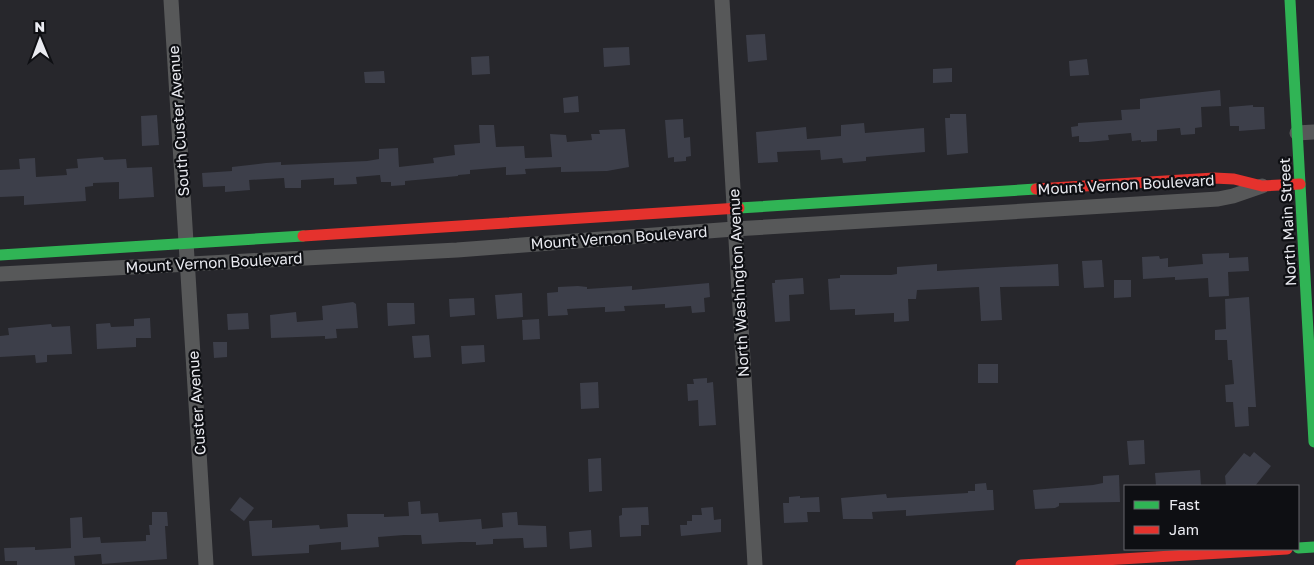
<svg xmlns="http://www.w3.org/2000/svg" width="1314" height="565" font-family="'Golos Text',sans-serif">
<rect width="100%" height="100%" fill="#27272c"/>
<g fill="#3d3f4a">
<polygon points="765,34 767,60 748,62 746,35"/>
<polygon points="629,47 630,65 604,67 603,48"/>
<polygon points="489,56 490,74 472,75 471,57"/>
<polygon points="1087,59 1089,75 1070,76 1069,61"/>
<polygon points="952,68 952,82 933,83 933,69"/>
<polygon points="384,71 385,83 365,83 364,72"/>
<polygon points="1220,90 1221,106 1201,107 1202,127 1195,128 1195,134 1181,135 1180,128 1157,130 1157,141 1141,142 1141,140 1132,141 1131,133 1108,135 1109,140 1088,142 1079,142 1079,136 1072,137 1071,127 1078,126 1078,123 1122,120 1121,110 1140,109 1140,99"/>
<polygon points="578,96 579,112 564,113 563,98"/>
<polygon points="1253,105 1253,107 1264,107 1265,129 1239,131 1239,126 1230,126 1229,107"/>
<polygon points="950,114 966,114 968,153 947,155 945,118 950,118"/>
<polygon points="157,115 159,145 142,146 141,116"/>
<polygon points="683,119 684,138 690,137 691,156 686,157 686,161 674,162 674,157 668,158 665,120"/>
<polygon points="864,123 865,133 924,128 925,152 866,157 866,161 843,163 842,158 821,160 820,150 777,152 778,162 758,163 756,132 806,127 807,139 841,136 841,125"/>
<polygon points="479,125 494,125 496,147 524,146 525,158 552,157 550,134 566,135 567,142 592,140 591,134 600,134 599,130 625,129 629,167 607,171 561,172 561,167 525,169 526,174 506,175 506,167 470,170 470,174 458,175 458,176 405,181 405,185 391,186 391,182 381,182 380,175 356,177 357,184 334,185 334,178 301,180 301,188 285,188 284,178 249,180 250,190 225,192 225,186 203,187 202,173 232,171 232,167 266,163 281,162 281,165 367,161 379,159 379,149 398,148 399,167 434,163 433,158 455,155 454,145 480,143"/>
<polygon points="103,157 104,160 126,159 127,168 152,167 154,197 119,199 119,182 93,183 93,186 85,187 86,201 24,205 24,196 0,197 0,170 20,169 19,159 35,158 36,177 67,175 66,169 78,168 77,159"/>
<polygon points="1229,253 1229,258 1248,257 1249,271 1228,272 1229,296 1209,297 1208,278 1175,280 1175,277 1143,279 1142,257 1159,256 1160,259 1168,258 1168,267 1203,264 1202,254"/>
<polygon points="1102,260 1104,287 1084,288 1082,261"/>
<polygon points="937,264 937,271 1058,264 1059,286 1000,287 1002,320 981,321 979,287 917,290 916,299 908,299 909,321 894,322 894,313 855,315 855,309 830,310 828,279 840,278 840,275 891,275 897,274 897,267"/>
<polygon points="803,278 804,294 789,295 790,321 775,322 772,283 775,283 775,280"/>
<polygon points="1114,280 1131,280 1131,297 1114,298"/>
<polygon points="709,283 710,297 704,298 705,312 692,313 691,306 665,308 665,304 624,306 625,311 605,312 605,307 567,309 568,315 548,316 547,293 558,292 558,287 578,286 587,287 587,289 632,286 632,290"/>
<polygon points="522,293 523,317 497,319 495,295"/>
<polygon points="1249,297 1256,407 1248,407 1249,426 1235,427 1233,402 1226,402 1225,385 1234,384 1232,360 1228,360 1227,340 1215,340 1215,330 1226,329 1225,299"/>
<polygon points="474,298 475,315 450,317 449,299"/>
<polygon points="353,302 356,304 358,328 336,329 337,338 325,339 325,336 271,338 270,315 296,312 297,322 323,320 322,306"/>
<polygon points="387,303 414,303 415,324 388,326"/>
<polygon points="248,313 249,329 228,330 227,314"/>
<polygon points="150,318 151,338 136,338 136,347 97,349 96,324 110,323 111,327 134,326 134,319"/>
<polygon points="539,319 540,339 523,340 522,320"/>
<polygon points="51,324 52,327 70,326 72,354 47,355 47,362 36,363 35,355 0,357 0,336 9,335 8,328"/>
<polygon points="429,335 431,357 414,358 412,336"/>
<polygon points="213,342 227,342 227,357 214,358"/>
<polygon points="484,345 485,362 462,364 461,346"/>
<rect x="978" y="364" width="20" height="19"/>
<polygon points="707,378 707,383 713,382 716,425 699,426 698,400 688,401 687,384 694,384 693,379"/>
<polygon points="598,382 599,408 581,409 580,383"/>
<polygon points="1144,440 1145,464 1129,465 1127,441"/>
<polygon points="1254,452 1271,466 1255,486 1226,486 1225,476 1244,453 1250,457"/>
<polygon points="601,458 602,491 589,492 588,459"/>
<polygon points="1200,470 1201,486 1156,486 1155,473"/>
<polygon points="1119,475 1120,502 1059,503 1059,506 1055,508 1035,509 1033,490 1093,485 1103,483 1103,476"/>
<polygon points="986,483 987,490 993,490 994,510 906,516 906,510 872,512 873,519 843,519 841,498 886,494 887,498 968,493 968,491 975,491 975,484"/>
<polygon points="800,496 800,498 819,497 820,512 807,512 808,522 784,523 783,503 789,503 789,497"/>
<polygon points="240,497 254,508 244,521 230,510"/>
<polygon points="420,501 421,514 438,513 439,522 481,519 482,529 503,527 502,513 517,512 518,525 546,526 547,547 524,548 523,538 493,539 493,544 476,545 476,542 461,542 422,544 421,535 404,535 378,537 379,547 341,550 341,542 309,545 309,553 252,556 249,521 272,520 272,528 319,525 320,529 348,527 347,514 384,514 384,517 409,516 408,502"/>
<polygon points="648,507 649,525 641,525 641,536 620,537 619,516 622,515 622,508"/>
<polygon points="713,507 714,520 721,519 721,532 681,536 680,525 687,525 687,521 692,521 692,515 702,515 701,508"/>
<polygon points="152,512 167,512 168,526 165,526 167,559 102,564 101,554 74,556 75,565 17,565 17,561 5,561 4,548 35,547 35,550 71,548 70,518 82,517 83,538 100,537 101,543 146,541 146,535 150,535 149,525 152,525"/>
<polygon points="591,530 592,547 570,549 569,532"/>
</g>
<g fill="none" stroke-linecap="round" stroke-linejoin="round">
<g stroke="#575859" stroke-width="15">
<polyline points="171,0 206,565"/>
<polyline points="722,0 755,565"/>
<polyline points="1297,133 1314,132"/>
<polyline points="0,274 457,250 734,229 1218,199 1233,196 1262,186"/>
</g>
<g stroke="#30b455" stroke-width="11">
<polyline points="1290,0 1314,442"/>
<polyline points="739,208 1036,189"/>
<polyline points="0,255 303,236"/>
<polyline points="1298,548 1314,547"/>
</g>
<g stroke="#e5322d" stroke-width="11">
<polyline points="1036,189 1214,178 1234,179 1262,186 1300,184"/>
<polyline points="303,236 739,208"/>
<polyline points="1021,565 1287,549"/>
</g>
</g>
<g text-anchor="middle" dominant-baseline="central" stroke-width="4.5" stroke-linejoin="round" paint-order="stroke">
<g font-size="15" fill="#eaebf1" stroke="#0e0f13">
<text transform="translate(178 121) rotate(-94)">South Custer Avenue</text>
<text transform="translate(1126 184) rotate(-3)">Mount Vernon Boulevard</text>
<text transform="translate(1287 222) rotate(-93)">North Main Street</text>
<text transform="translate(619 237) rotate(-4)">Mount Vernon Boulevard</text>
<text transform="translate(214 262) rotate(-3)">Mount Vernon Boulevard</text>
<text transform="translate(738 283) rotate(-93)">North Washington Avenue</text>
<text transform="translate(196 403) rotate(-94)">Custer Avenue</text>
</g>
</g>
<rect x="1124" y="485" width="175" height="65" fill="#0e0f13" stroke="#66676c"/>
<rect x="1134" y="501" width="25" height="8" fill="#30b455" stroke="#66676c"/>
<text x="1169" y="510" font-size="15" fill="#eaebf1">Fast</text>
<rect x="1134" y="526" width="25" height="8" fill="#e5322d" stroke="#66676c"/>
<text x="1169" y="535" font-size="15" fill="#eaebf1">Jam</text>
<g transform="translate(40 40) rotate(359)" stroke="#0e0f13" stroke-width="4" paint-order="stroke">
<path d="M0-4L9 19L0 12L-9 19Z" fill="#eaebf1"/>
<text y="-8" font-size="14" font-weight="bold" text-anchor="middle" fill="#eaebf1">N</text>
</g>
</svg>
